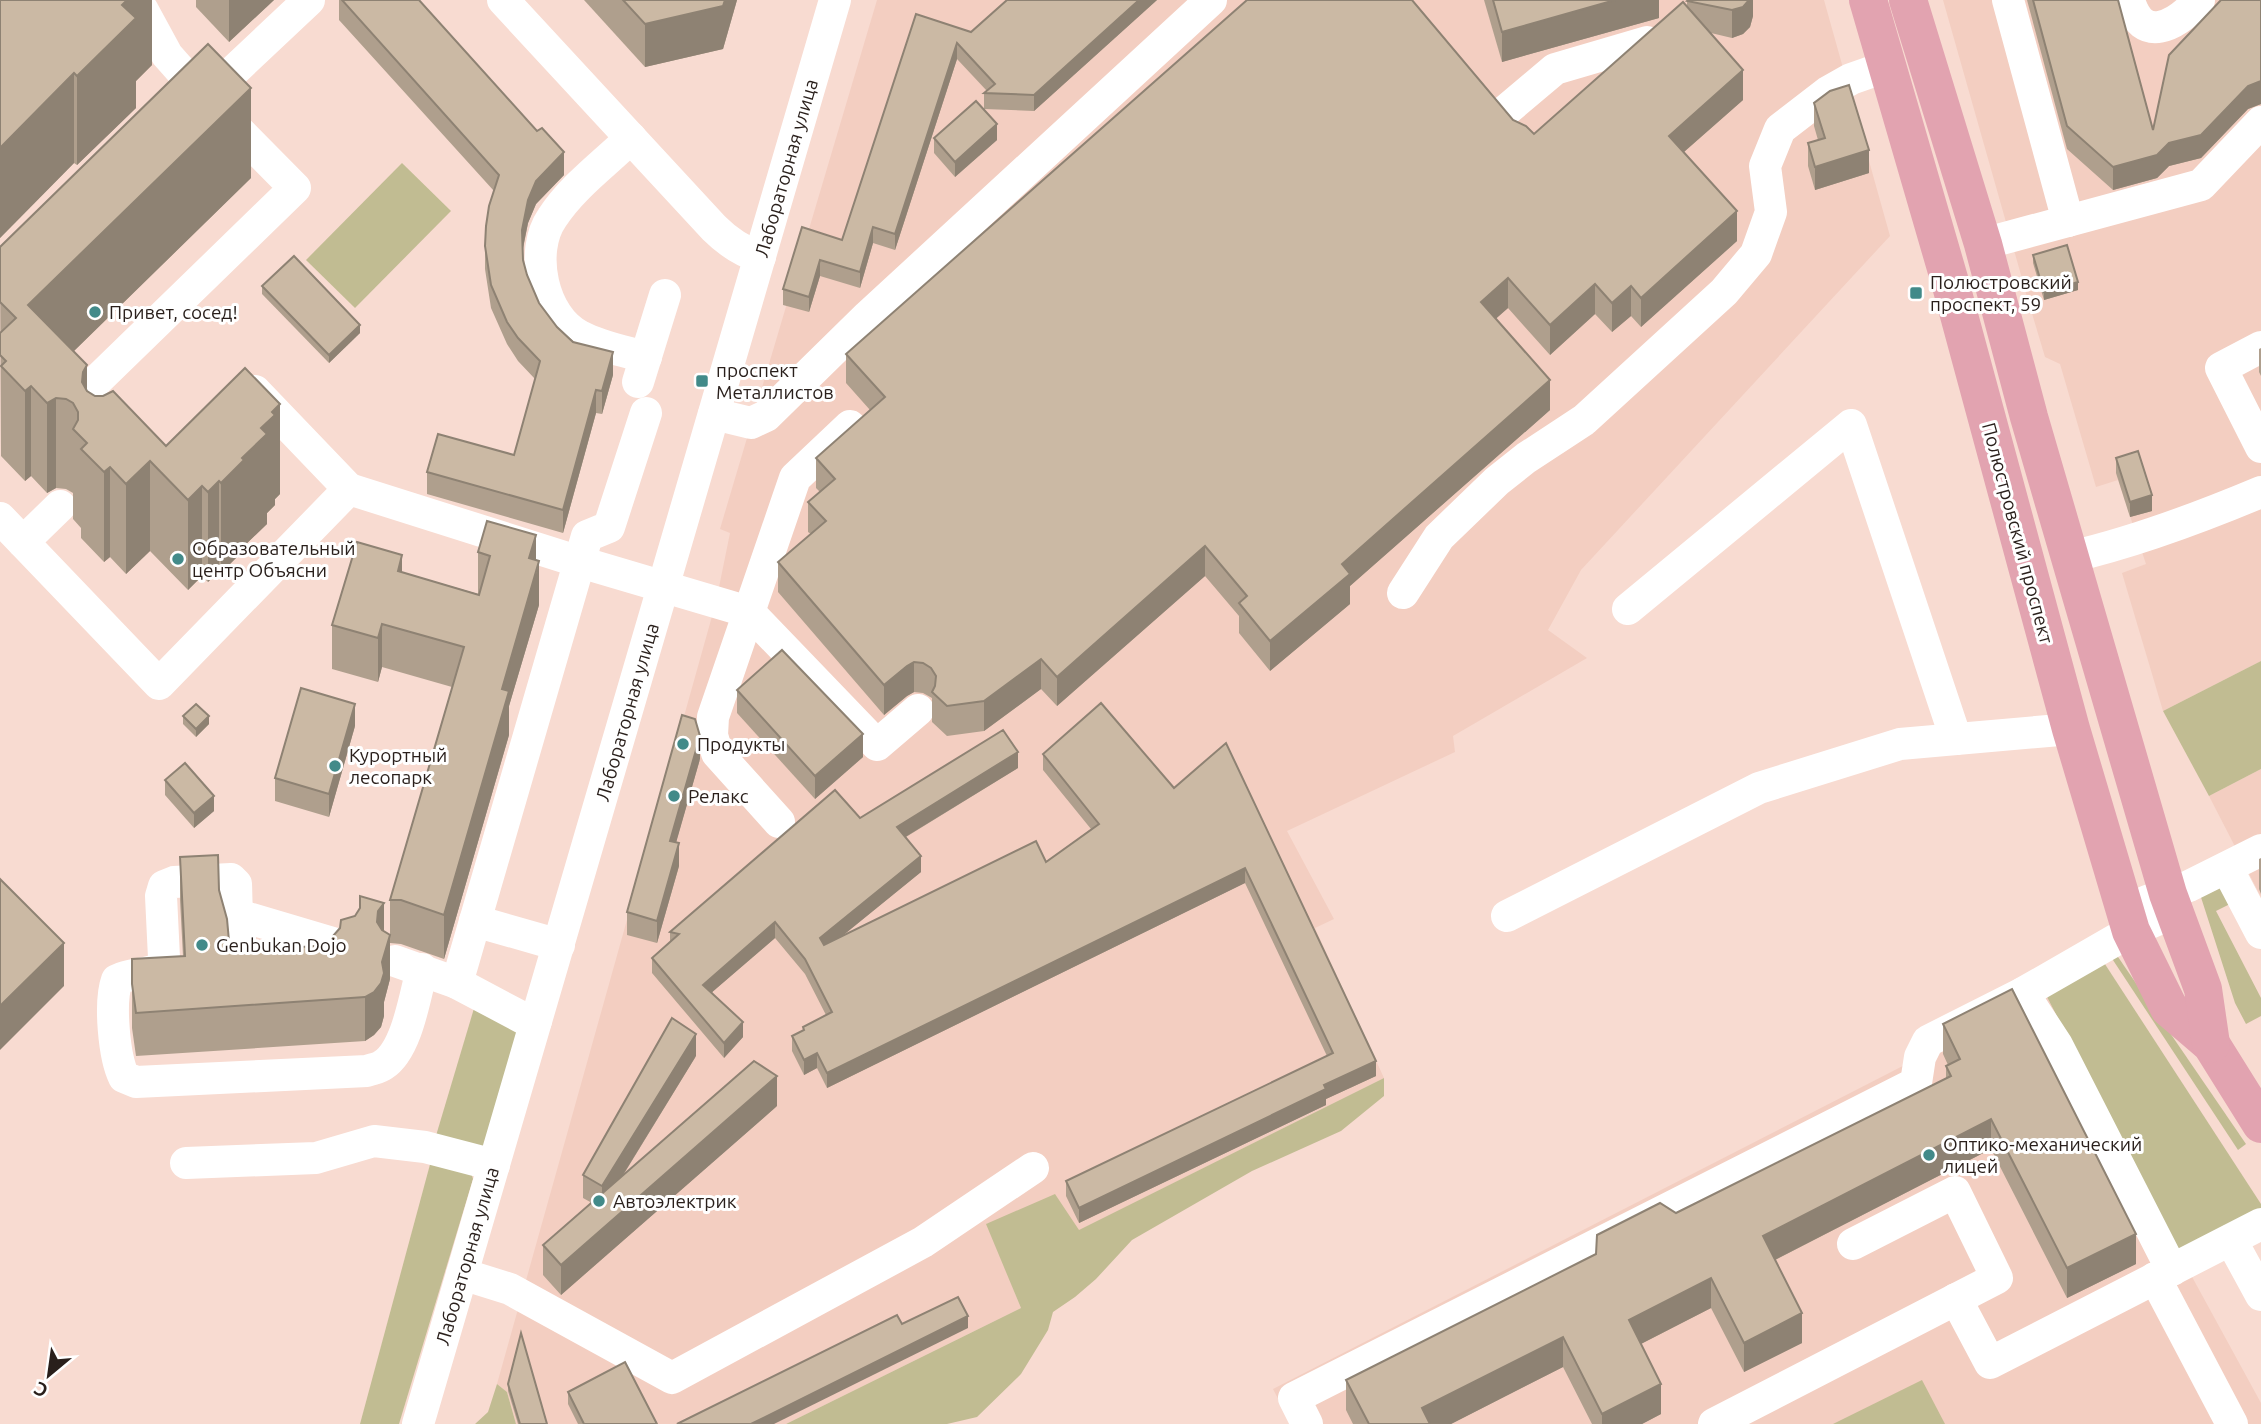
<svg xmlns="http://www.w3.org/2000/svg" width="2261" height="1424" font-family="Ubuntu,sans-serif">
<rect width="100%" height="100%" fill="#f8dbd1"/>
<g fill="#f3cec1">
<polygon points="877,0 1824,0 1890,236 1581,570 1548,630 1587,658 1453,736 1455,752 1287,831 1334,919 1315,928 1384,1078 1078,1231 987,1223 1021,1308 786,1424 516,1424 507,1392 497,1384 716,602 730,533 720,529"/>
<polygon points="1943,0 2261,0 2261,661 2163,711 2122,573 2146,564 2118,480 2096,487 2060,364 2045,357 2025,290 2031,288 2029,281 2023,282"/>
<polygon points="2261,769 2261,897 2209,796"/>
<polygon points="2045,993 2179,1253 2261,1403 2261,1424 1291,1424 1273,1389"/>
</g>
<g fill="#c1bc92">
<polygon points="402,163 451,211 355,308 306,260"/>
<polygon points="2261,661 2261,769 2209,796 2163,711"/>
<polygon points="2217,879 2238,900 2216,911 2261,998 2261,1016 2246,1024 2235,1003 2198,888"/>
<polygon points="2109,954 2116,954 2246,1144 2238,1150"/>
<polygon points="2101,958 2261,1204 2261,1210 2179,1253 2045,993"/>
<polygon points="475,1005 523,1030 483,1148 435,1139"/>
<polygon points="1384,1078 1384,1096 1341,1131 1252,1171 1132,1240 1096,1279 1075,1297 1053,1312 1048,1330 1021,1374 977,1417 947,1424 786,1424 1021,1308 986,1224 1055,1194 1079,1230"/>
<polygon points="432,1157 469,1165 473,1179 399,1424 360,1424"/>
<polygon points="1922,1380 1945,1424 1833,1424"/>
<polygon points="497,1384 507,1392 516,1424 475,1424 488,1412"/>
</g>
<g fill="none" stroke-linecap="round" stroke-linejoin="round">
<g stroke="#fff" stroke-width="32">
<polyline points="133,0 142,9 167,55 190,81"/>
<path d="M503,0L714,228C728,242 741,251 760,257"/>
<polyline points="2008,0 2068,221"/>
<path d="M2129,0C2142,46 2177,25 2199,0"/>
<polyline points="206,97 309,0"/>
<polyline points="1504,112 1555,69 1647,42"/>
<path d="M631,138C605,163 572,187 552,218C529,251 542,317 580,336C600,347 624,351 646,357"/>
<polyline points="1983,244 2201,185 2261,122"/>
<polyline points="2261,347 2221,368 2261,447"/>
<polyline points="638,382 665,295"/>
<polyline points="251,396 255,391 349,489"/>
<polyline points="714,414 751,423 766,416 868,316 1211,0"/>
<polyline points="110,420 84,393 295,188 221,113"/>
<polyline points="0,518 159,684 349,489 580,562 749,612 877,745 918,710"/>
<polyline points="23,542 60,506"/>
<path d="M2070,557C2135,542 2199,518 2261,492"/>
<polyline points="1403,593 1439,537 1497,481 1526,458 1584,420 1724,292 1756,254 1771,212 1765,166 1780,129 1828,92 1851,79 1888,66"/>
<polyline points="1628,609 1851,425 1956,739"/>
<polyline points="779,822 717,753 712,735 713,717 795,478 850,426"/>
<polyline points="2227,868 2261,933"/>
<polyline points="2147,901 2189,886 2261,850"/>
<polyline points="238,915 343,946"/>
<polyline points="1507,916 1759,788 1900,744 2071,729"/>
<polyline points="475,921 559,945"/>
<polyline points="395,961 457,983 523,1018 536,1021"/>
<path d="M276,967C267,968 258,969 250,964C235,955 237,902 236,884L231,879L174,882L164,886L161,896L164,958L160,968C146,976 132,972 117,980C109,1002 114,1057 124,1077L136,1082L367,1071C372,1069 379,1068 383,1065C407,1050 415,996 422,969"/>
<polyline points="457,983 587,536 609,527 646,413"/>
<polyline points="2023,993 2057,1045 2172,1270"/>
<polyline points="186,1163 316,1158 374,1141 425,1147 494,1165"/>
<polyline points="2231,1240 2261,1295"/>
<polyline points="462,1274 510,1289 672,1378 923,1242 1033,1168"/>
<polyline points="2155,1278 2232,1424"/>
<polyline points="1956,1299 1990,1363 2261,1224"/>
<polyline points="418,1424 835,0"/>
<polyline points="1307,1424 1294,1398 1916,1083 1920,1057 1928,1041 2023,993 2131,931 2175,912"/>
<polyline points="1714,1424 1997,1278 1955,1192 1853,1244"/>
</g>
<g stroke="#e2a3b0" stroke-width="38">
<polyline points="1868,0 1950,282 2071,729 2131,931 2169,1008 2211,1044 2261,1124"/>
<polyline points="1908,0 1983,244 2029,417 2168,894 2203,989 2211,1044"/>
</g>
</g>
<g fill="#af9f8d">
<polygon points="0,0 152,0 152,65 136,81 136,108 77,165 74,163 0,238"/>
<polygon points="196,0 274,0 229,42 196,7"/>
<polygon points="339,0 419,0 564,175 536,204 528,223 523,249 523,260 527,275 539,303 557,327 613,375 602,414 596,413 563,533 427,494 427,472 514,455 535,379 518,361 507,344 491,308 485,269 485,246 494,191 339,20"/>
<polygon points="584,0 737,0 723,49 645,67"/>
<polygon points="1007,0 1157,0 1034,111 984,109 984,93 987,91 957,59 895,250 873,243 860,288 820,276 809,312 783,305 783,289 842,240 916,14 971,32"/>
<polygon points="1484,0 1659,0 1659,18 1502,62"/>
<polygon points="1753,0 1753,16 1750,27 1743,34 1732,38 1711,33 1743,100 1684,152 1737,241 1641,327 1631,316 1612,332 1595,314 1550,355 1508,308 1495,319 1550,410 1350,586 1350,604 1270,671 1239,633 1239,616 1205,576 1057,706 1041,689 984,731 947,736 932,722 932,698 923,693 914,692 907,696 884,715 778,592 778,562 811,534 808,532 808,502 820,492 816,488 816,458 870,410 846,383 846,354 1513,120 1534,134 1687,7 1687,1"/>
<polygon points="2027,0 2118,0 2153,130 2261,0 2261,104 2248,109 2201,158 2169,166 2157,178 2113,190 2067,149"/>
<polygon points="1814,103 1869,173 1815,190 1808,166 1808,143 1818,140 1814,126"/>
<polygon points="934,138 997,140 955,177 934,153"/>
<polygon points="251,178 74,351 87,391 166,446 280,494 275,499 275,505 267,513 267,524 244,546 244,550 221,573 219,571 208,582 202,576 188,590 150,551 126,574 110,557 104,562 81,538 81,528 73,519 73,493 66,489 56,488 47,493 31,476 25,481 1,456 0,247"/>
<polygon points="2033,255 2078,290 2044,300 2033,263"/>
<polygon points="262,286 360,333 329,363 262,294"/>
<polygon points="2261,348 2261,376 2259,372 2259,349"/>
<polygon points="2116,458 2152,511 2130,517 2116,473"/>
<polygon points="478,552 536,560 539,605 509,706 509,735 444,959 401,944 390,943 390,979 384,1002 384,1016 381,1027 374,1035 365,1041 136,1056 132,1028 132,959 183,956 180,900 180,857 219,890 230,952 330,945 360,909 360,896 384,932 390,935 390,900 452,687 382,667 378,682 332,669 332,625 402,572 478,594"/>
<polygon points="737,690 863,757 815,799 737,713"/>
<polygon points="183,716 209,724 196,737 183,724"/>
<polygon points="355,726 329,817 275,801 275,778"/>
<polygon points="1226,743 1376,1076 1326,1099 1326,1105 1079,1223 1066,1196 1066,1181 1327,1056 1245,883 827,1088 817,1068 804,1075 792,1051 792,1036 803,1031 803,1027 826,1015 805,974 775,938 712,992 743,1037 724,1058 652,973 652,958 670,942 670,932 860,818 1018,768 906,837 921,872 841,937 1046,862 1091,829 1043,770 1043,754 1174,788"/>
<polygon points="700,759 676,842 679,866 657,943 627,935 627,912"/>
<polygon points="165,780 214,811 194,828 165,795"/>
<polygon points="2261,858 2261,894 2259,889 2259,859"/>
<polygon points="1943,1024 2136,1264 2067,1298 1991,1149 1775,1260 1802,1343 1744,1372 1711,1308 1641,1344 1661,1414 1642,1424 1592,1424 1563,1367 1451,1424 1353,1424 1346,1410 1346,1380 1946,1078 1946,1066 1948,1065 1943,1054"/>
<polygon points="696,1056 622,1177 777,1106 561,1295 543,1275 543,1245 592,1203 583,1198 583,1175"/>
<polygon points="508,1384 547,1424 518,1424 508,1391"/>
<polygon points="568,1392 657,1424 578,1424 568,1404"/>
</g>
<g fill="#8e8273">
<polygon points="127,0 152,0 152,65 136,81 136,108 77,165 77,76 122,5"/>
<polygon points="229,0 274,0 229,42"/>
<polygon points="725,0 737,0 723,49 645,67 645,24"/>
<polygon points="1139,0 1157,0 1034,111 1034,95"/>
<polygon points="1615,0 1659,0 1659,18 1502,62 1502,32"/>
<polygon points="1749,0 1753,0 1753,16 1750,27 1743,34 1732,38 1732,10"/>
<polygon points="957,43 957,59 895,250 895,234"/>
<polygon points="1743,70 1743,100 1669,165 1669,136"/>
<polygon points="74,73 74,163 0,238 0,148"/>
<polygon points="2261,81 2261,104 2248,109 2201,158 2169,166 2157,178 2113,190 2113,167 2169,143 2248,86"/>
<polygon points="251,88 251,178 34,390 31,386 31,476 25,481 25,391 28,305"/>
<polygon points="997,124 997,140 955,177 955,162"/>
<polygon points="1869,150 1869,173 1815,190 1815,167"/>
<polygon points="564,152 564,175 536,204 528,223 522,252 522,230 528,200 536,181"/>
<polygon points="1737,211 1737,241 1641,327 1641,298"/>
<polygon points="873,227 873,243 860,288 860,272"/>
<polygon points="820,260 820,276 809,312 809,297"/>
<polygon points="1508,278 1508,308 1481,332 1481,302"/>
<polygon points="2078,282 2078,290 2044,300 2044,292"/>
<polygon points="1595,284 1595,314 1550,355 1550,325"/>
<polygon points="1631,286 1631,316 1612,332 1612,303"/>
<polygon points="360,325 360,333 329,363 329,355"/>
<polygon points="613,352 613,375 602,414 602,391"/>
<polygon points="87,365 87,454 82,382 83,372"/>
<polygon points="1550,380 1550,410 1350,586 1350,604 1270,671 1270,641 1342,564"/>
<polygon points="596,390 596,413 563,533 563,510"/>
<polygon points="56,398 56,488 47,493 47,403"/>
<polygon points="280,404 280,494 275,499 275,505 267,513 267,524 244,546 244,550 221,573 221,483 242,458 272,412"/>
<polygon points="150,461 150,551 126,574 126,484"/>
<polygon points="110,467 110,557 104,562 104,472"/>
<polygon points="219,481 219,571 208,582 208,492"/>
<polygon points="202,486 202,576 188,590 188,500"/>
<polygon points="2152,495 2152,511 2130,517 2130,502"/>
<polygon points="536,535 536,574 539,561 539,605 509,706 509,735 444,959 444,915 529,558"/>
<polygon points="1205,546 1205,576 1057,706 1057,677"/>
<polygon points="402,555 402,598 398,571"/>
<polygon points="382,624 382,667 378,682 378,638"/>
<polygon points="1041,659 1041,689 984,731 984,701"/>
<polygon points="914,662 914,692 907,696 884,715 884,685 907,666"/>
<polygon points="355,704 355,726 329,817 329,794"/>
<polygon points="209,716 209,724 196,737 196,729"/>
<polygon points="863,734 863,757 815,799 815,776"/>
<polygon points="700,736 700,759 670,864 670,841"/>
<polygon points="1018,752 1018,768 897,842 897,827"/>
<polygon points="214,796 214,811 194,828 194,813"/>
<polygon points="679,843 679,866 657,943 657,921"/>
<polygon points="921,856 921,872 820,954 820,938"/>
<polygon points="1245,868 1245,883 827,1088 827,1073"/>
<polygon points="384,903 384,947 377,922 378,911"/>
<polygon points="775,922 775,938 703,1000 703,985"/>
<polygon points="390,935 390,979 384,1002 384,1016 381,1027 374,1035 365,1041 365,997 382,962"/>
<polygon points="64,943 64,986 0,1050 0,1006"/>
<polygon points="743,1022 743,1037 724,1058 724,1043"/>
<polygon points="696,1034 696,1056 602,1209 602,1186"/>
<polygon points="817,1053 817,1068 804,1075 804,1060"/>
<polygon points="1376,1061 1376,1076 1326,1099 1326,1105 1079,1223 1079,1208 1324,1085"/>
<polygon points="777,1076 777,1106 561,1295 561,1265"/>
<polygon points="1991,1119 1991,1149 1763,1266 1763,1236"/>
<polygon points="2136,1234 2136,1264 2067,1298 2067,1268"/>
<polygon points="1711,1278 1711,1308 1629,1350 1629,1320"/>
<polygon points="1802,1313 1802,1343 1744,1372 1744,1343"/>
<polygon points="968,1316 968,1328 774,1424 751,1424"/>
<polygon points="1563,1337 1563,1367 1451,1424 1422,1424 1422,1408"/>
<polygon points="1661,1384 1661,1414 1642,1424 1602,1424 1602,1414"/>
</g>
<g fill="#cbb9a4" stroke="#8e8273" stroke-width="2">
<polygon points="0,0 127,0 122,5 136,18 77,76 74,73 0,148"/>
<polygon points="342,0 419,0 537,131 542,128 564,152 536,181 528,200 522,230 523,260 527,275 539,303 557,327 573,342 613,352 602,391 596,390 563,510 427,472 438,434 514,455 540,361 518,338 507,322 491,285 485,246 486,226 489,206 499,175"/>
<polygon points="623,0 725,0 723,6 645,24"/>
<polygon points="1007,0 1139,0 1034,95 984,93 995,84 957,43 895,234 873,227 860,272 820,260 809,297 783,289 802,227 842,240 916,14 971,32"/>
<polygon points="1247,0 1412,0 1513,120 1526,126 1534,134 1683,2 1743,70 1669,136 1737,211 1641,298 1631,286 1612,303 1595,284 1550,325 1508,278 1481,302 1550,380 1342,564 1350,574 1270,641 1239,603 1247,596 1205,546 1057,677 1041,659 984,701 947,706 932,692 935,686 936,676 931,668 923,663 914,662 907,666 884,685 778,562 826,521 808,502 835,479 816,458 885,397 846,354"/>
<polygon points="1493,0 1615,0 1502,32"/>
<polygon points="1688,0 1749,0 1743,7 1732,10 1687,1"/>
<polygon points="2033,0 2118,0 2153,130 2169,55 2221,0 2261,0 2261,81 2248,86 2201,135 2169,143 2157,155 2113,167 2067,126"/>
<polygon points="208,44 251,88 28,305 87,365 83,372 82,382 87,391 95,396 103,396 113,391 166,446 245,368 280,404 272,412 275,415 261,428 267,434 242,458 244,460 221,483 219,481 208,492 202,486 188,500 150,461 126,484 110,467 104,472 81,449 87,443 73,429 78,420 78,412 73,403 66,399 56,398 47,403 31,386 25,391 1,366 6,361 0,355 0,333 16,318 0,302 0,247"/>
<polygon points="1849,85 1869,150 1815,167 1808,143 1825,138 1814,103 1830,91"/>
<polygon points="976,101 997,124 955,162 934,138"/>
<polygon points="2067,245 2078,282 2044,292 2033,255"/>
<polygon points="294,256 360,325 329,355 262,286"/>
<polygon points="2138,451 2152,495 2130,502 2116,458"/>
<polygon points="487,521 536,535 529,558 539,561 502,689 509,691 444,915 401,900 390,900 464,647 382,624 378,638 332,625 357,542 402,555 398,571 479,595 490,556 478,552"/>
<polygon points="782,650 863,734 815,776 737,690"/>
<polygon points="301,688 355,704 329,794 275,778"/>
<polygon points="1101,703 1174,788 1226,743 1376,1061 1324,1085 1326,1089 1079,1208 1066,1181 1333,1053 1245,868 827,1073 817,1053 804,1060 792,1036 804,1030 803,1027 832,1012 805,959 775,922 703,985 743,1022 724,1043 652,958 679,934 670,932 835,790 860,818 1003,730 1018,752 897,827 921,856 820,938 824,945 1036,841 1046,862 1099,824 1043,754"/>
<polygon points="196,704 209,716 196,729 183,716"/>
<polygon points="682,715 695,719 700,736 670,841 679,843 657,921 627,912"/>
<polygon points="185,763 214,796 194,813 165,780"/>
<polygon points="218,855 219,890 227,919 230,952 330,945 333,936 340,928 341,920 355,916 360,908 360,896 384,903 378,911 377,922 382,930 390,935 382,962 384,973 381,983 374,992 365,997 136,1013 132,984 132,959 185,956 180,857"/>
<polygon points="0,879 64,943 0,1006"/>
<polygon points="2012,989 2136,1234 2067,1268 1991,1119 1763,1236 1802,1313 1744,1343 1711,1278 1629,1320 1661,1384 1602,1414 1563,1337 1422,1408 1430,1424 1369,1424 1346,1380 1596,1254 1597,1235 1660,1203 1676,1213 1951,1076 1946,1066 1960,1059 1943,1024"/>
<polygon points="672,1018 696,1034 602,1186 583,1175"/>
<polygon points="754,1061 777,1076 561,1265 543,1245"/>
<polygon points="958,1297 968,1316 751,1424 677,1424 897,1315 902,1324"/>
<polygon points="521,1333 547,1424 520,1424 508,1384"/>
<polygon points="625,1362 657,1424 584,1424 568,1392"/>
</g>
<g fill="#428a89" stroke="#fff" stroke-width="2.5">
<rect x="1909" y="286" width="14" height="14" rx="3.5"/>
<circle cx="95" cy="312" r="7"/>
<rect x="695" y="374" width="14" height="14" rx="3.5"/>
<circle cx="178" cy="559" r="7"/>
<circle cx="683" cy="744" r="7"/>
<circle cx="335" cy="766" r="7"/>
<circle cx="674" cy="796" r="7"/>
<circle cx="202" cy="945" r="7"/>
<circle cx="1929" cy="1155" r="7"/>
<circle cx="599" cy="1201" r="7"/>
</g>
<g text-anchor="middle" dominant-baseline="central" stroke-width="6" stroke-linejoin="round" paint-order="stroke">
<g font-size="19" fill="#291f1b" stroke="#fff">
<text transform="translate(786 168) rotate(-74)">Лабораторная улица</text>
<text transform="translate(2018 533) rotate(75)">Полюстровский проспект</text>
<text transform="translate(627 712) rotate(-74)">Лабораторная улица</text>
<text transform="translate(467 1256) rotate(-74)">Лабораторная улица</text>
</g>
<g font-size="19" fill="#291f1b" stroke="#fff" text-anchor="start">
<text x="1930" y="282">Полюстровский<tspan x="1930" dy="22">проспект, 59</tspan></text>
<text x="109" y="312">Привет, сосед!</text>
<text x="716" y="370">проспект<tspan x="716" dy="22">Металлистов</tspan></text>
<text x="192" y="548">Образовательный<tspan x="192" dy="22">центр Объясни</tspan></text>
<text x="697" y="744">Продукты</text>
<text x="349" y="755">Курортный<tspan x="349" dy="22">лесопарк</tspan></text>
<text x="688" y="796">Релакс</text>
<text x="216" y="945">Genbukan Dojo</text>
<text x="1943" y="1144">Оптико-механический<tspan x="1943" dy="22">лицей</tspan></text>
<text x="613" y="1201">Автоэлектрик</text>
</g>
</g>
<g transform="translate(49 1375) rotate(209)" stroke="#ffffff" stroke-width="5" paint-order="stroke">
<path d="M0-5L12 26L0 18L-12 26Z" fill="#291f1b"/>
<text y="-10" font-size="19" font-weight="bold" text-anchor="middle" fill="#291f1b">С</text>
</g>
</svg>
